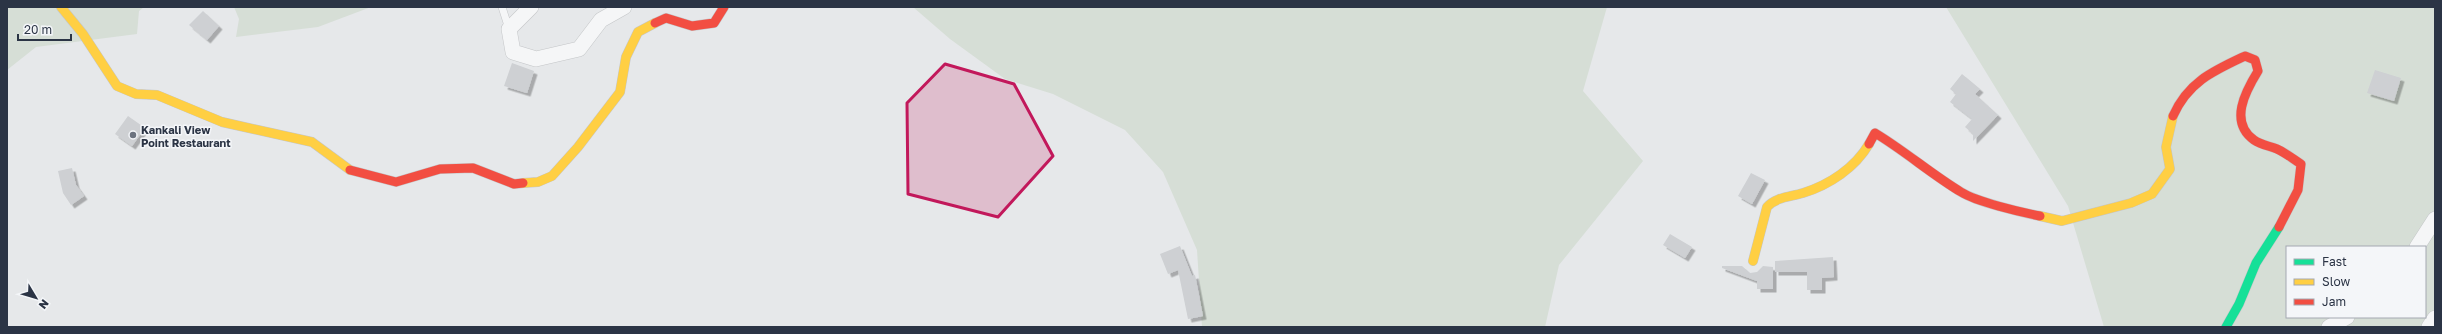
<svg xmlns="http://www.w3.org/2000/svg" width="2442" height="334" font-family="'Golos Text',sans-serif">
<defs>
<filter id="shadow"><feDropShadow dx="3.5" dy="3.5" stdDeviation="0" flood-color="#0004"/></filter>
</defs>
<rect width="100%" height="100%" fill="#e6e8ea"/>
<g fill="#d6ded6" fill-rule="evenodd">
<polygon points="7,7 144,7 139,11 137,34 36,47 7,70"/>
<polygon points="234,7 371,7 318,27 236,37 239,19"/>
<polygon points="913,7 1607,7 1583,91 1643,161 1559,265 1545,327 1202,327 1197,250 1163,172 1125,130 1053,94 1005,79 950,39"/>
<path d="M1946,7H2435V327H2104L2068,206ZM2287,247H2425V317H2287Z"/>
</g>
<g fill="#ced0d3" filter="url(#shadow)">
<polygon points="203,11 219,26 207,40 189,25"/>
<polygon points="512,63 534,71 527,93 504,86"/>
<polygon points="2375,70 2401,78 2394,101 2367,93"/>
<polygon points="1962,74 1980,89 1975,94 1998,115 1973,141 1973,134 1965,127 1972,119 1950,102 1956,94 1950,89"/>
<polygon points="128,116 145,128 132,146 115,134"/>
<polygon points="72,168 76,185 84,196 71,205 63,193 58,171"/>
<polygon points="1751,173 1765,180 1752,204 1738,196"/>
<polygon points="1670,234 1692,247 1685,258 1663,245"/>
<polygon points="1180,246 1192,276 1195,275 1203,316 1188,319 1178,270 1168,274 1160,254"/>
<polygon points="1833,257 1834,277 1822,278 1822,290 1807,290 1807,272 1775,272 1775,261"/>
<polygon points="1722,266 1742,266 1750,273 1757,272 1763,266 1773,267 1773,289 1757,289 1757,281 1722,268"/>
</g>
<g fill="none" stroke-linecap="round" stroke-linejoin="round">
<defs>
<polyline id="lane" points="502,7 509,29"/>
<g id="street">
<polyline points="531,7 509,29 513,52 536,59 579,49 601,20 624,7"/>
<polyline points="2417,247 2435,219"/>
<polyline points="2329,327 2347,317"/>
<polyline points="2429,327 2435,318"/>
</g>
<polyline id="fast" points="2226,327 2239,304 2256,263 2279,227"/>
<g id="slow">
<polyline points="61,7 83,34 117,86 136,94 157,95 222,122 312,142 350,170"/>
<polyline points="523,183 538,182 552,176 578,147 620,92 626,57 638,32 655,23"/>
<polyline points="2040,216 2062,221 2131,203 2152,194 2170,169 2166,147 2173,116"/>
<path d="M1753,261L1767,207C1776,197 1790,197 1803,193C1829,185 1855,168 1869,144"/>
</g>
<g id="jam">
<polyline points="655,23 666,18 692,26 714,23 724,7"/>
<path d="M2173,116C2188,82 2213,71 2245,56L2255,60L2258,71C2245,92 2229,122 2254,140C2261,145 2270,146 2277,149C2286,153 2293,159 2301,164L2298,190L2279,227"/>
<path d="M1869,144L1875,133C1905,151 1931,174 1961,192C1977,202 2020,212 2040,216"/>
<polyline points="350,170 396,182 440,169 473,168 514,184 523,183"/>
</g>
</defs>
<use href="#lane" stroke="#c4c6c8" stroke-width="8"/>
<use href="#street" stroke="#c4c6c8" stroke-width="16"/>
<use href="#fast" stroke="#c4c6c8" stroke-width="10"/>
<use href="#slow" stroke="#c4c6c8" stroke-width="10"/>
<use href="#jam" stroke="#c4c6c8" stroke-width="10"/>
<use href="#lane" stroke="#f5f6f7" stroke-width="7"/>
<use href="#street" stroke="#f5f6f7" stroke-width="15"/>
<use href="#fast" stroke="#16e098" stroke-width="9"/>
<use href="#slow" stroke="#ffcf43" stroke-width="9"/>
<use href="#jam" stroke="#f24e42" stroke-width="9"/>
</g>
<path fill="#c2185b" fill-opacity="0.2" stroke="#c2185b" stroke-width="3" stroke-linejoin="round" d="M945,64L1014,84L1053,156L998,217L908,194L907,103Z"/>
<circle fill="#6c737f" stroke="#f4f6f9" stroke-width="1.5" cx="133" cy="135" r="4"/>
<g text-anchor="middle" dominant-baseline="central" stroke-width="3" stroke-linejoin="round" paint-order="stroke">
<g font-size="11" font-weight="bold" fill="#2b3445" stroke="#f4f6f9" text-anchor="start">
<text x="141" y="129">Kankali View<tspan x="141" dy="13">Point Restaurant</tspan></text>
</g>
</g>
<rect width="2442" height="334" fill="none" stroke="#2b3445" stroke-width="16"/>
<rect x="2286" y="246" width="140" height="72" fill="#f4f6f9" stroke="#a4a8b1"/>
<rect x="2294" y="259" width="20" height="6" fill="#16e098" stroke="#a4a8b1"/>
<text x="2322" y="266" font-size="12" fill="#2b3445">Fast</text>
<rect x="2294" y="279" width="20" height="6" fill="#ffcf43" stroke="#a4a8b1"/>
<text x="2322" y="286" font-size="12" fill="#2b3445">Slow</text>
<rect x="2294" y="299" width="20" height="6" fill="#f24e42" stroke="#a4a8b1"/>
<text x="2322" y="306" font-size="12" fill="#2b3445">Jam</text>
<g transform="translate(36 298) rotate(128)" stroke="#f4f6f9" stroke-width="3" paint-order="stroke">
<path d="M0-3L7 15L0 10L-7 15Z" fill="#2b3445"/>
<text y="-6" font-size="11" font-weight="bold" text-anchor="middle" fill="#2b3445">N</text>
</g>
<path d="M18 34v6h53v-6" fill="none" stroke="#2b3445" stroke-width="2"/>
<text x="24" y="34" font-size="12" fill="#2b3445" stroke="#f4f6f9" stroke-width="3" paint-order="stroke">20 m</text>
</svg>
